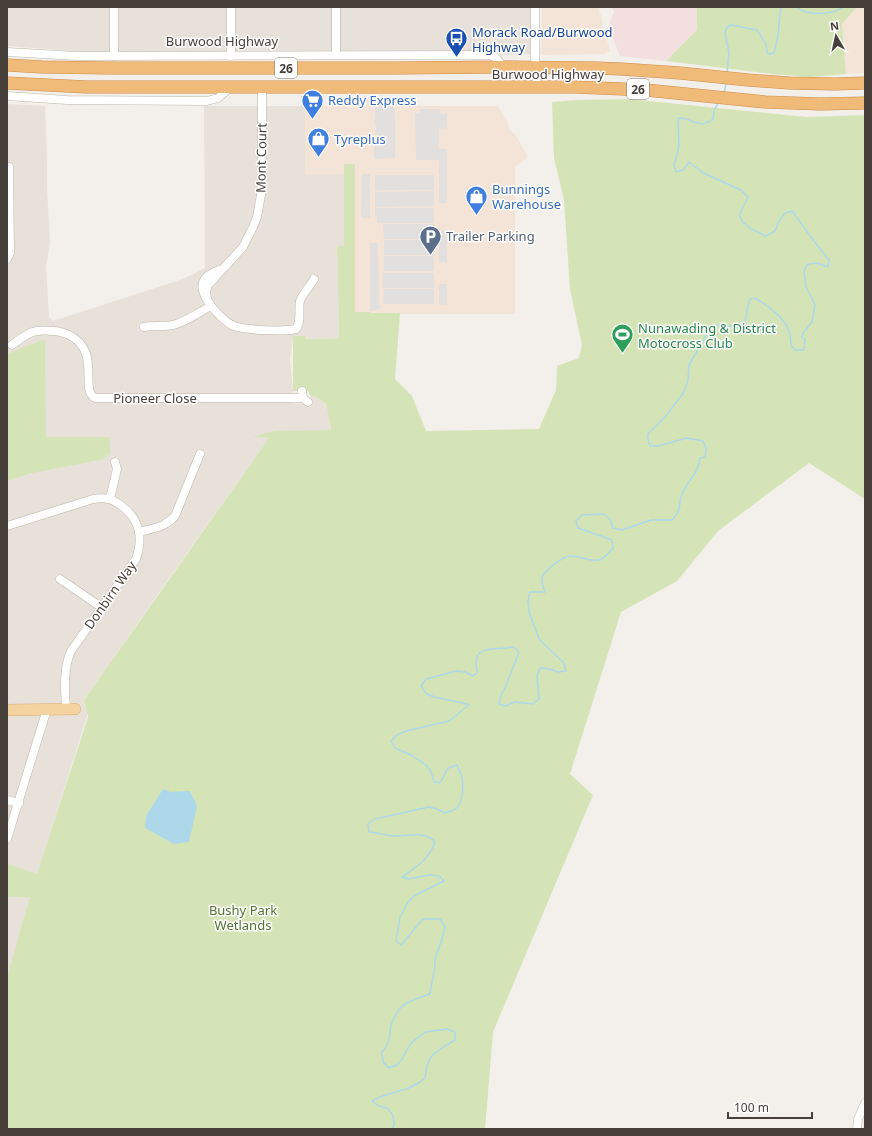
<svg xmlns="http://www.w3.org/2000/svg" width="872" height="1136" font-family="'Noto Sans',sans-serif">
<rect width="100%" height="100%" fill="#f3efea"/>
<g fill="#e7e1d9">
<polygon points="7,7 539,7 539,54 424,57 181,59 7,46"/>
<polygon points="7,104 45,106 47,160 47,188 50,243 46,267 49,317 53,321 183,279 205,268 204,106 305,106 305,174 344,174 344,246 337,247 339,338 293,339 290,359 293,391 290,403 311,404 311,397 315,396 326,404 331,431 274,431 254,437 269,438 165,584 84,700 87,716 37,875 7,866"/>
<polygon points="31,896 7,977 7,897"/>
</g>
<g fill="#f3e4d7">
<polygon points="542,7 600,7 599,11 602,18 603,29 610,49 610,52 607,52 606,54 541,55"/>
<polygon points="857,7 865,7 865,73 846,74 842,24"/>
<polygon points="348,97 383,97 393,102 395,106 498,106 509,126 509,130 515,134 528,157 515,167 515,314 370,314 370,312 355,312 344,164 344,174 305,175 305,106 343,106 345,98"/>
</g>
<polygon fill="#f3dfdf" points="612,7 697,7 697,30 666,61 620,56 610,32 609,26 614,11"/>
<g fill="#d5e4b7">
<polygon points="697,7 857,7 842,24 846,74 810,77 772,74 666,61 697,30"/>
<polygon points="629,99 807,117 865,115 865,499 809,463 718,531 677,581 621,612 570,774 593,795 493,1032 485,1129 7,1129 7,977 30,897 7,897 7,864 37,874 88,717 84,700 269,438 252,437 274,431 331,430 326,404 315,396 311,397 308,391 293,391 293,336 305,336 306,339 339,338 337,246 344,246 344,164 355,164 355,312 370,312 371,313 400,313 395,379 412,396 426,431 539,429 556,390 557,366 579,358 582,345 570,289 564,200 554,158 552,102 578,100"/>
<polygon points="45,339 46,437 110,437 110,454 105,457 104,459 28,474 7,481 7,354"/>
</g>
<g fill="#e2e0de">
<polygon points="375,106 394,107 395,118 395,158 374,159 374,139 376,139 376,124 375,124"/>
<polygon points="420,109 440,109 440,114 447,114 447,128 439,129 439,149 447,149 447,203 439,203 439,160 416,160 415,113 420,113"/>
<polygon points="362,174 370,174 370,218 361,218"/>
<rect x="375" y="175" width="59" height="15"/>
<polygon points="434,191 434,206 375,207 375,192"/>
<polygon points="375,208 434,208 434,223 377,223 377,215 375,215"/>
<polygon points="383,224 434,224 434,239 384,239"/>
<polygon points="447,230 447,262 439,262 439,231"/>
<polygon points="384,240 434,240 434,271 384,271 384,256 427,256 427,255 384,255"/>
<polygon points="370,243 378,243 379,296 379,303 381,307 374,311 370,311"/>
<rect x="383" y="273" width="51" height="15"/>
<rect x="439" y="284" width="8" height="21"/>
<polygon points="384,289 434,289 434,304 383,304"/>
</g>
<polygon fill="#acd8ea" points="163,789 170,792 190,791 197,806 189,842 174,844 145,828 146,816"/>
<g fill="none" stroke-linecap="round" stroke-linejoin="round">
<g stroke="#acd8ea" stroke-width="1.5">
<path d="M797,7C805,16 833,15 843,7"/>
<polyline points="727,74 729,53 725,32 727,27 731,25 757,30 766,44 767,53 770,54 774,53 778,36 780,13 781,7"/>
<polyline points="724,94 726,83"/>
<path d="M392,1129L394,1125L393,1115L387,1108L379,1106L372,1101C389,1091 410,1092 425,1078C427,1053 436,1052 455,1040V1032L447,1029L425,1032L411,1043L402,1059L397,1065L389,1068L383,1062L382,1052C386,1047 389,1042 390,1035C390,1032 390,1029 391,1026C398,1003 409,1001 430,994C431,986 433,980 434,972C435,968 435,964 435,960C438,949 443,938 445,927L440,919H423C415,927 409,937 401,945L396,941L400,917L408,902L414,896L444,881L439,876L429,875L408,879L402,877C416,867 431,858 435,841C421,831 413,836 398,836C388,836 378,833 369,832L368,824L375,819L429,807L437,809L445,813C447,812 451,811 454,810C464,804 464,784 461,774C460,771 458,768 457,765L448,768L440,783L434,782L431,772L426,765L411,755L395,748L391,741L397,735L406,731L449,721L469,705C456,700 439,700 427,694C424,692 423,689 421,686L426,679L456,671L465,672L473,676L477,673C477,668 474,659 478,655C484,647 497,649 506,648C507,648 510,647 512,647C515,647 518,650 519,652L505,688L501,695L499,704L506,706L514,702L533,704L539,699L537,676L540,668L550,669L558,672L566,671L564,663L539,639L529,612L528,601L530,592H545C543,587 541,583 542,577C545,570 563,556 571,556C581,556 589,562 599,560C605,558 609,553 613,548L612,540L578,528L576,521L582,515L603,514L610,519L613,528L622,530L651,520H672C682,510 678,506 682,494C685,486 691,480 695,473C698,468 699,463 700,458L705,457L706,448L703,441L687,438L658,446H650L648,439V434L665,417L684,392L688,380L689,365L711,327L716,325L737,327L745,322C747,314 747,306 750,299L755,298C768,306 783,316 789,331C791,335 791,342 791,346L795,350H804L805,340L802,337L803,333L812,322L815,305L806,287L804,270L808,264L817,263L828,267L829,260L814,241L792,211L785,213L779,221L775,231L766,236C759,233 739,224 740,215C741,209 746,202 748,197L741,190L710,176L702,172L689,162L683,170L676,172L674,165L679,146L678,118C694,118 697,130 713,119L714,110L719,102"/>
</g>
<defs>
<g id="minor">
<polyline points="114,7 114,56"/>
<polyline points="535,7 535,57 537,87"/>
<path d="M7,52L77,56L489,55C496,56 499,61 503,67"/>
<polyline points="336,55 336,7"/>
<polyline points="231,56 231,7"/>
<polyline points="7,96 67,100 207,101 218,98 231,87"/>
<polyline points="7,259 10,253 9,167"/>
<path d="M219,270C214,272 206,275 204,280C196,294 222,321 234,326C246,330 283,332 296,329C302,321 298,310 300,301C303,292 310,287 314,279"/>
<polyline points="207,299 206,291 208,285 243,247 253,227 257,217 262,189 262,88"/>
<path d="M144,327C154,325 164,327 173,325C186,322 199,312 211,306"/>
<path d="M12,345C29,332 33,329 54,331C59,331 64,333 69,335C102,351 79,390 95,398H303"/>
<polyline points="302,391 303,398 308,402"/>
<polyline points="110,499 117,469 115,462"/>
<path d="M7,526L93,499C99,498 104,498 109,499C114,500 119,504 123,507C140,520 143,539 136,559L71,651C63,669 65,690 66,709"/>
<path d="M139,532C154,528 164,528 175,516L200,454"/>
<polyline points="60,579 101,607"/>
<polyline points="7,800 19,803"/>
<polyline points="7,839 47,709"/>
<polyline points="857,1129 858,1119 865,1103"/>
</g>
<polyline id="major" points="7,710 75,709"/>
<g id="highway">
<polyline points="7,65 42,67 107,68 398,68 503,67 596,68 621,69 680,73 748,80 789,83 835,84 865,83"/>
<polyline points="7,83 87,87 574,87 646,90 765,102 820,104 865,103"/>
</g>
</defs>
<use href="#minor" stroke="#beb6ad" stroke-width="9"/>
<use href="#major" stroke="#d9ae72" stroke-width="12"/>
<use href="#highway" stroke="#cf8d48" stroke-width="13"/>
<use href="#minor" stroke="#fff" stroke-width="8"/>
<use href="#major" stroke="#f5d3a1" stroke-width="11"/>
<use href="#highway" stroke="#f0ba78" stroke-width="12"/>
</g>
<defs>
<symbol id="bus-pin" viewBox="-11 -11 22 30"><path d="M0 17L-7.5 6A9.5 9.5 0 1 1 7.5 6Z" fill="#1a4fb4" stroke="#fff"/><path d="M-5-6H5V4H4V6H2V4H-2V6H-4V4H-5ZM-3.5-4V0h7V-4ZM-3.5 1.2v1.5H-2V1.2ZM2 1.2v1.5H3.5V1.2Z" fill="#fff"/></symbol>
<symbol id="supermarket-pin" viewBox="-11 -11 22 30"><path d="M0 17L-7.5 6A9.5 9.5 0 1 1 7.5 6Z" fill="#3f7fe0" stroke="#fff"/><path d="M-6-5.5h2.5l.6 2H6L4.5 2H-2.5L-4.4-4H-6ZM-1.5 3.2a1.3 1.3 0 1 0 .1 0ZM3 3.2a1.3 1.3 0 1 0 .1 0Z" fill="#fff"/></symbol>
<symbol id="shop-pin" viewBox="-11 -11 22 30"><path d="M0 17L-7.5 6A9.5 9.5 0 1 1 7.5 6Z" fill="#3f7fe0" stroke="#fff"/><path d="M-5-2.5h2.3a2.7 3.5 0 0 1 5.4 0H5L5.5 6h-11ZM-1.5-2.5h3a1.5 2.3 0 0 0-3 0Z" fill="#fff"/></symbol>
<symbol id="parking-pin" viewBox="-11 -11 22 30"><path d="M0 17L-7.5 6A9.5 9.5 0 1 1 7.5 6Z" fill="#5c6f8a" stroke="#fff"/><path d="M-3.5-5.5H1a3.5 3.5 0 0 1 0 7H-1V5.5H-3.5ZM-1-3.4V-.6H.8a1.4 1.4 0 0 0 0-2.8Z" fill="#fff"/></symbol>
<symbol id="stadium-pin" viewBox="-11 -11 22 30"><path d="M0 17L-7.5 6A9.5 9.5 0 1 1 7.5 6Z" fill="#2e9e5b" stroke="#fff"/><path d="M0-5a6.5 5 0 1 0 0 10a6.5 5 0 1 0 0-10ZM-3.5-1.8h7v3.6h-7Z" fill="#fff"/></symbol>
</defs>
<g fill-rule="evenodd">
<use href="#bus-pin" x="444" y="26" width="25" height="34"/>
<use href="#supermarket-pin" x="300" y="88" width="25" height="34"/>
<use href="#shop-pin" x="306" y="126" width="25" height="34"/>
<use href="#shop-pin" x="464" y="184" width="25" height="34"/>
<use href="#parking-pin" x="418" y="224" width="25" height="34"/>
<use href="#stadium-pin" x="610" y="322" width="25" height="34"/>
</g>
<g text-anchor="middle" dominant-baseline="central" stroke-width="3" stroke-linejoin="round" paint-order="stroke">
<g fill="#fff" stroke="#7e7974" stroke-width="1">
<rect x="275" y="58" width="22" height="20" rx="3"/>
<rect x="627" y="79" width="22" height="20" rx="3"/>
</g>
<g font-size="12" font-weight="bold" fill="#473f39">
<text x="286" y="68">26</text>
<text x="638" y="89">26</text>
</g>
<g font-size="13" fill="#164399" stroke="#fff" text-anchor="start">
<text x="472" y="32">Morack Road/Burwood<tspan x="472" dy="15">Highway</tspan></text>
</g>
<g font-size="13" fill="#473f39" stroke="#fff">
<text x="222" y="41">Burwood Highway</text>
<text x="548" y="74">Burwood Highway</text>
<text transform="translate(261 158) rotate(-89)">Mont Court</text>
<text x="155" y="398">Pioneer Close</text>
<text transform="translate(110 595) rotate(-55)">Donbirn Way</text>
</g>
<g font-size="13" fill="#366cbe" stroke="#fff" text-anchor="start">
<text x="328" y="100">Reddy Express</text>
<text x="334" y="139">Tyreplus</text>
<text x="492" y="189">Bunnings<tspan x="492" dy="15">Warehouse</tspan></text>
</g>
<g font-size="13" fill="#4e5e75" stroke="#fff" text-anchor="start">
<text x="446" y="236">Trailer Parking</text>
</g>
<g font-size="13" fill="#27864d" stroke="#fff" text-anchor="start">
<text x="638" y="328">Nunawading &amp; District<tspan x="638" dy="15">Motocross Club</tspan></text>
</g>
<g font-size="13" fill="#527331" stroke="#fff">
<text x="243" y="910">Bushy Park<tspan x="243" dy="15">Wetlands</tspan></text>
</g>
</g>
<rect width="872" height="1136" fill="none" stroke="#473f39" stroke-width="16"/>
<g transform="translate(836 36) rotate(351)" stroke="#ffffff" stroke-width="3" paint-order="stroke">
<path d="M0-3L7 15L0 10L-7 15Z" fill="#473f39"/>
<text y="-6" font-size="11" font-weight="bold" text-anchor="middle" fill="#473f39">N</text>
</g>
<path d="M728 1112v6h84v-6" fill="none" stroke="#473f39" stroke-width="2"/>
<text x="734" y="1112" font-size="12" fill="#473f39" stroke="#ffffff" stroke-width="3" paint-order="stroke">100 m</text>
</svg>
